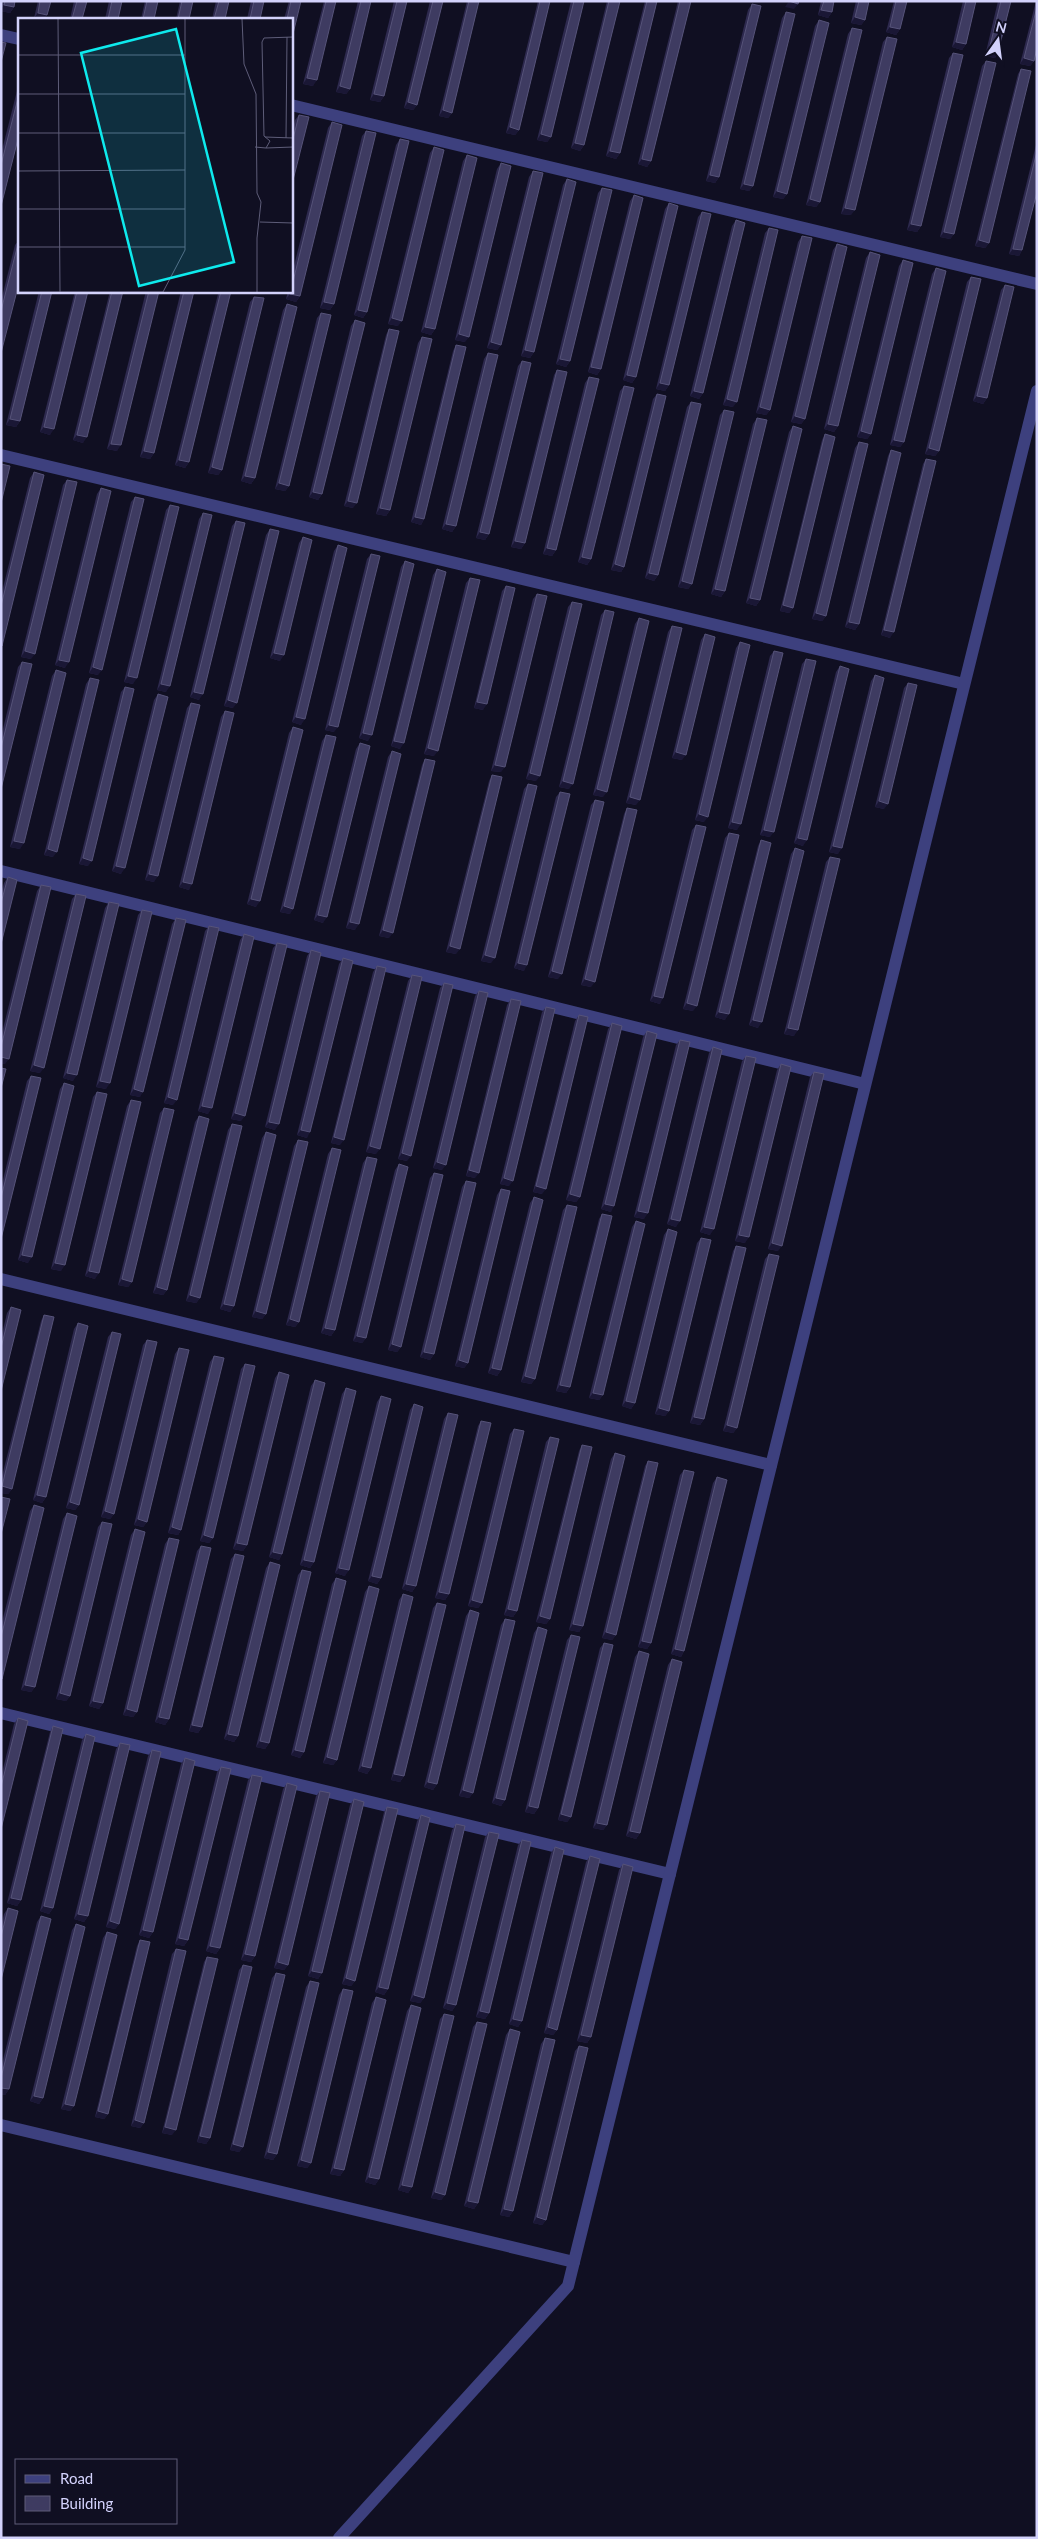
<svg xmlns="http://www.w3.org/2000/svg" width="1038" height="2539" font-family="Lato,sans-serif">
<rect width="100%" height="100%" fill="#100f22"/>
<g fill="none" stroke-linecap="round" stroke-linejoin="round">
<g stroke="#3d407e" stroke-width="12">
<polyline points="1,35 19,39"/>
<polyline points="291,105 1037,284"/>
<polyline points="1,455 964,684"/>
<polyline points="1,871 865,1084"/>
<polyline points="1,1279 771,1465"/>
<polyline points="1,1713 670,1874"/>
<polyline points="1,2125 574,2262"/>
<polyline points="339,2538 568,2286 1037,391"/>
</g>
</g>
<g fill="#2d294e">
<polygon points="2,1 15,1 14,7 10,13 1,11"/>
<polygon points="38,1 51,1 34,18"/>
<polygon points="74,1 87,1 82,19 70,19"/>
<polygon points="109,1 122,1 118,19 105,19"/>
<polygon points="145,1 158,1 154,19 141,19"/>
<polygon points="180,1 193,1 189,19 176,19"/>
<polygon points="216,1 229,1 225,19 212,19"/>
<polygon points="251,1 264,1 260,19 247,19"/>
<polygon points="289,1 301,1 291,19 284,19"/>
<polygon points="324,1 336,1 313,86 303,84"/>
<polygon points="358,1 371,1 350,89 346,94 336,92"/>
<polygon points="394,1 407,1 384,96 380,102 370,100"/>
<polygon points="430,1 443,1 417,105 413,110 404,108"/>
<polygon points="467,1 479,1 452,113 448,118 439,116"/>
<polygon points="538,1 550,1 519,130 515,135 506,133"/>
<polygon points="571,1 584,1 551,137 547,142 537,140"/>
<polygon points="607,1 620,1 584,145 580,151 571,148"/>
<polygon points="645,1 657,1 620,153 616,159 606,156"/>
<polygon points="678,1 691,1 651,161 647,167 638,164"/>
<polygon points="821,1 834,1 832,12 828,18 818,15"/>
<polygon points="856,1 869,1 865,20 861,25 851,23"/>
<polygon points="894,1 907,1 900,29 896,35 886,32"/>
<polygon points="963,1 976,1 966,44 962,50 952,47"/>
<polygon points="998,1 1011,1 998,52 995,58 985,56"/>
<polygon points="1036,1 1037,1 1037,48 1034,61 1030,66 1020,64"/>
<polygon points="752,4 719,177 715,183 706,181 748,10"/>
<polygon points="786,12 753,186 749,191 740,189 782,18"/>
<polygon points="819,20 787,194 783,199 773,197 815,26"/>
<polygon points="852,28 820,202 816,207 806,205 848,34"/>
<polygon points="887,37 851,215 841,214 883,42"/>
<polygon points="953,53 921,226 917,232 907,230 949,58"/>
<polygon points="986,61 954,234 950,239 940,237 982,66"/>
<polygon points="1021,69 989,243 985,248 975,246 1018,74"/>
<polygon points="19,83 19,135 1,206 1,154"/>
<polygon points="299,115 291,188 291,136 295,120"/>
<polygon points="332,122 300,296 296,302 286,299 288,291 291,291 291,278 328,128"/>
<polygon points="366,131 334,304 330,310 320,308 362,136"/>
<polygon points="400,139 367,312 363,318 354,315 396,145"/>
<polygon points="1037,141 1037,192 1022,250 1019,256 1009,254"/>
<polygon points="434,147 398,326 388,324 430,153"/>
<polygon points="467,155 435,329 431,335 421,332 463,161"/>
<polygon points="501,163 465,342 455,340 497,169"/>
<polygon points="533,171 501,345 497,350 487,348 529,177"/>
<polygon points="567,179 534,352 530,358 521,356 563,185"/>
<polygon points="602,188 570,361 566,367 556,364 598,193"/>
<polygon points="634,195 601,369 597,375 588,372 630,201"/>
<polygon points="669,203 636,377 632,383 623,380 665,209"/>
<polygon points="702,212 669,385 665,391 656,389 698,217"/>
<polygon points="736,220 703,393 699,399 690,396 732,226"/>
<polygon points="769,228 733,407 723,405 765,233"/>
<polygon points="802,236 770,410 766,415 756,413 798,242"/>
<polygon points="19,240 1,353 1,301 15,245"/>
<polygon points="837,244 805,419 801,424 791,422 833,250"/>
<polygon points="870,252 838,426 834,432 824,429 866,258"/>
<polygon points="903,260 871,434 867,439 857,437 899,266"/>
<polygon points="936,268 904,442 900,447 890,445 932,274"/>
<polygon points="971,277 939,451 935,456 925,454 967,282"/>
<polygon points="1005,285 987,398 983,404 973,401 1001,290"/>
<polygon points="39,291 52,291 20,421 16,427 6,425"/>
<polygon points="75,291 88,291 50,435 40,432"/>
<polygon points="110,291 123,291 83,443 73,440"/>
<polygon points="146,291 159,291 117,451 107,449"/>
<polygon points="181,291 194,291 154,453 150,459 140,457"/>
<polygon points="219,291 231,291 189,462 185,468 175,465 218,294"/>
<polygon points="254,297 222,470 218,475 208,473 250,302"/>
<polygon points="287,304 255,478 251,484 241,481 283,310"/>
<polygon points="321,313 289,486 285,491 275,489 317,318"/>
<polygon points="355,320 322,494 318,500 309,497 351,326"/>
<polygon points="389,329 353,508 344,506 386,335"/>
<polygon points="422,337 390,510 386,516 376,514 418,343"/>
<polygon points="456,345 424,519 421,525 411,522 453,351"/>
<polygon points="488,353 456,526 452,532 442,529 484,359"/>
<polygon points="522,361 489,534 485,540 476,538 518,366"/>
<polygon points="557,370 525,543 521,549 511,547 554,375"/>
<polygon points="589,377 556,550 552,556 543,554 585,383"/>
<polygon points="624,386 591,559 587,565 578,562 620,391"/>
<polygon points="657,394 624,567 621,572 611,570 653,399"/>
<polygon points="691,402 658,575 654,581 645,578 687,407"/>
<polygon points="724,410 692,584 688,589 678,587 720,415"/>
<polygon points="757,418 725,591 721,597 711,594 753,424"/>
<polygon points="793,426 760,600 756,606 746,603 789,432"/>
<polygon points="825,434 793,608 789,613 780,611 822,440"/>
<polygon points="859,442 826,616 822,621 812,619 855,448"/>
<polygon points="891,450 859,624 855,630 845,627 888,456"/>
<polygon points="926,459 890,638 881,635 923,464"/>
<polygon points="34,472 44,475 1,646 1,596 30,478"/>
<polygon points="67,480 31,659 21,657 63,485"/>
<polygon points="101,488 65,668 55,665 97,494"/>
<polygon points="135,497 98,675 89,673 131,502"/>
<polygon points="170,505 133,684 124,682 166,510"/>
<polygon points="203,513 166,692 157,690 199,519"/>
<polygon points="236,521 199,700 190,697 232,526"/>
<polygon points="270,529 233,708 224,706 266,535"/>
<polygon points="303,537 280,661 270,658 299,543"/>
<polygon points="338,545 301,725 292,722 334,551"/>
<polygon points="371,554 334,732 325,730 367,559"/>
<polygon points="405,561 368,741 359,738 401,567"/>
<polygon points="437,569 400,749 391,746 433,575"/>
<polygon points="470,578 434,756 424,754 466,583"/>
<polygon points="506,586 483,710 474,708 502,591"/>
<polygon points="537,594 501,772 491,771 533,599"/>
<polygon points="572,602 536,781 526,779 568,607"/>
<polygon points="605,610 569,789 559,787 601,615"/>
<polygon points="639,618 603,797 593,795 635,624"/>
<polygon points="672,626 636,805 626,803 668,632"/>
<polygon points="705,634 682,760 672,758 701,640"/>
<polygon points="740,642 704,822 695,820 736,648"/>
<polygon points="774,651 737,830 728,828 770,656"/>
<polygon points="806,659 770,837 760,835 802,664"/>
<polygon points="22,662 1,789 1,737 18,667"/>
<polygon points="840,666 803,846 794,843 836,672"/>
<polygon points="56,670 20,849 10,847 52,676"/>
<polygon points="875,675 838,854 829,852 871,681"/>
<polygon points="90,678 53,857 44,855 86,684"/>
<polygon points="908,683 884,809 875,807 904,688"/>
<polygon points="125,687 88,866 79,864 121,692"/>
<polygon points="158,694 121,874 112,871 154,700"/>
<polygon points="191,703 154,882 145,880 187,708"/>
<polygon points="225,711 189,890 179,887 221,717"/>
<polygon points="293,727 256,907 247,904 289,733"/>
<polygon points="326,735 290,914 280,912 322,741"/>
<polygon points="360,743 323,923 314,920 356,749"/>
<polygon points="392,751 355,930 346,928 388,757"/>
<polygon points="425,759 389,938 379,936 422,765"/>
<polygon points="492,775 456,954 446,952 489,781"/>
<polygon points="528,784 491,963 481,961 524,789"/>
<polygon points="560,792 524,971 514,968 556,797"/>
<polygon points="595,800 558,979 548,977 591,805"/>
<polygon points="627,808 591,987 581,985 624,814"/>
<polygon points="696,825 660,1004 650,1001 692,830"/>
<polygon points="729,833 693,1011 683,1009 725,838"/>
<polygon points="761,840 725,1020 715,1017 758,846"/>
<polygon points="795,848 758,1028 749,1025 791,854"/>
<polygon points="830,857 794,1036 784,1034 826,862"/>
<polygon points="8,877 1,944 1,893 4,883"/>
<polygon points="41,885 5,1064 1,1064 1,1037 37,891"/>
<polygon points="76,894 40,1073 30,1071 72,899"/>
<polygon points="109,902 73,1081 63,1078 105,908"/>
<polygon points="142,910 106,1089 96,1087 138,915"/>
<polygon points="176,918 140,1097 130,1095 172,924"/>
<polygon points="209,926 173,1105 164,1103 205,931"/>
<polygon points="244,934 208,1114 198,1111 240,940"/>
<polygon points="277,943 241,1121 231,1119 273,948"/>
<polygon points="311,950 275,1130 265,1127 307,956"/>
<polygon points="343,958 307,1138 297,1135 339,964"/>
<polygon points="377,966 340,1145 331,1143 373,972"/>
<polygon points="412,975 376,1154 366,1152 408,981"/>
<polygon points="444,983 407,1161 398,1159 440,988"/>
<polygon points="479,991 442,1170 433,1168 475,996"/>
<polygon points="511,999 475,1178 466,1176 507,1005"/>
<polygon points="546,1007 509,1186 500,1184 542,1012"/>
<polygon points="579,1015 542,1194 533,1192 575,1021"/>
<polygon points="612,1023 580,1197 576,1202 566,1200 608,1029"/>
<polygon points="647,1031 611,1212 601,1209 643,1037"/>
<polygon points="680,1040 644,1219 634,1217 676,1045"/>
<polygon points="713,1047 676,1227 667,1224 709,1053"/>
<polygon points="746,1056 710,1235 700,1232 742,1061"/>
<polygon points="781,1064 745,1243 735,1241 777,1070"/>
<polygon points="814,1072 778,1251 768,1249 810,1077"/>
<polygon points="31,1076 1,1239 1,1188 27,1081"/>
<polygon points="64,1083 28,1263 18,1260 60,1089"/>
<polygon points="97,1092 61,1271 51,1269 93,1097"/>
<polygon points="131,1100 95,1279 85,1276 127,1106"/>
<polygon points="164,1108 132,1282 128,1287 118,1285 160,1113"/>
<polygon points="199,1116 167,1290 163,1295 153,1293 195,1122"/>
<polygon points="232,1124 200,1298 196,1303 186,1301 228,1130"/>
<polygon points="266,1132 234,1306 230,1312 220,1309 262,1138"/>
<polygon points="298,1140 266,1314 262,1319 252,1317 294,1146"/>
<polygon points="332,1148 299,1322 295,1327 286,1325 328,1154"/>
<polygon points="367,1157 335,1330 331,1336 321,1333 363,1163"/>
<polygon points="399,1164 366,1338 362,1343 353,1341 395,1170"/>
<polygon points="434,1173 401,1347 397,1352 388,1350 430,1178"/>
<polygon points="466,1181 434,1354 430,1360 420,1357 462,1187"/>
<polygon points="501,1189 468,1363 464,1368 455,1366 497,1195"/>
<polygon points="534,1197 501,1370 497,1376 488,1373 530,1203"/>
<polygon points="567,1205 535,1379 531,1384 521,1382 563,1210"/>
<polygon points="602,1214 570,1387 566,1393 556,1391 599,1219"/>
<polygon points="636,1221 603,1395 599,1400 589,1398 632,1227"/>
<polygon points="668,1229 635,1403 631,1409 622,1406 664,1235"/>
<polygon points="701,1238 669,1411 665,1416 655,1414 697,1243"/>
<polygon points="736,1246 704,1419 700,1425 690,1423 733,1251"/>
<polygon points="769,1254 737,1428 733,1433 723,1431 765,1259"/>
<polygon points="11,1307 1,1391 1,1338 7,1313"/>
<polygon points="44,1315 12,1489 8,1494 1,1493 1,1480 41,1321"/>
<polygon points="78,1323 46,1497 42,1503 33,1500 74,1329"/>
<polygon points="112,1332 79,1505 75,1510 66,1508 108,1337"/>
<polygon points="147,1340 114,1514 110,1519 101,1517 143,1345"/>
<polygon points="179,1348 147,1522 143,1527 134,1525 175,1354"/>
<polygon points="214,1356 181,1530 178,1535 168,1533 210,1362"/>
<polygon points="245,1364 213,1538 209,1543 200,1541 241,1369"/>
<polygon points="279,1372 247,1545 243,1551 233,1549 275,1378"/>
<polygon points="315,1380 282,1554 279,1560 269,1557 311,1386"/>
<polygon points="346,1388 314,1562 310,1568 300,1565 342,1394"/>
<polygon points="381,1396 345,1576 335,1573 377,1402"/>
<polygon points="414,1404 381,1578 377,1584 368,1581 410,1410"/>
<polygon points="448,1413 416,1586 412,1592 402,1589 444,1419"/>
<polygon points="481,1421 449,1594 445,1600 435,1598 478,1426"/>
<polygon points="514,1429 482,1603 478,1608 468,1606 510,1434"/>
<polygon points="550,1437 517,1611 513,1617 504,1615 546,1442"/>
<polygon points="582,1445 550,1619 546,1624 536,1622 579,1451"/>
<polygon points="615,1453 583,1626 579,1632 569,1630 611,1459"/>
<polygon points="648,1461 616,1635 612,1640 602,1638 645,1466"/>
<polygon points="684,1470 651,1643 647,1649 638,1647 680,1475"/>
<polygon points="717,1477 684,1651 681,1657 671,1654 713,1483"/>
<polygon points="34,1505 1,1679 1,1626 30,1511"/>
<polygon points="67,1513 35,1687 31,1692 21,1690 63,1519"/>
<polygon points="102,1522 70,1696 66,1701 56,1699 98,1527"/>
<polygon points="135,1529 103,1703 99,1709 89,1706 131,1535"/>
<polygon points="169,1538 137,1712 133,1717 123,1715 165,1544"/>
<polygon points="201,1546 169,1719 165,1725 155,1722 197,1551"/>
<polygon points="235,1554 202,1727 198,1733 189,1731 231,1559"/>
<polygon points="270,1562 238,1736 234,1742 224,1739 266,1568"/>
<polygon points="302,1570 269,1743 265,1749 256,1747 298,1575"/>
<polygon points="336,1578 304,1752 300,1758 291,1755 332,1584"/>
<polygon points="369,1586 337,1760 333,1765 323,1763 365,1592"/>
<polygon points="403,1594 371,1768 367,1774 358,1771 399,1600"/>
<polygon points="437,1603 404,1776 400,1782 391,1780 433,1608"/>
<polygon points="470,1610 437,1784 433,1790 424,1787 466,1616"/>
<polygon points="505,1619 473,1793 469,1798 459,1796 501,1625"/>
<polygon points="538,1627 505,1800 501,1806 492,1803 534,1633"/>
<polygon points="571,1635 538,1808 534,1814 525,1812 567,1640"/>
<polygon points="604,1643 571,1817 567,1822 558,1820 600,1648"/>
<polygon points="639,1651 607,1825 603,1830 593,1828 635,1657"/>
<polygon points="672,1659 640,1833 636,1839 626,1836 668,1665"/>
<polygon points="18,1718 1,1829 1,1777 14,1724"/>
<polygon points="53,1726 21,1900 17,1906 7,1903 50,1732"/>
<polygon points="86,1734 53,1908 49,1914 40,1911 82,1740"/>
<polygon points="120,1743 88,1916 84,1922 74,1919 116,1749"/>
<polygon points="152,1750 119,1924 115,1929 106,1927 148,1756"/>
<polygon points="185,1758 153,1932 149,1938 139,1935 181,1764"/>
<polygon points="221,1767 188,1940 184,1946 175,1944 217,1772"/>
<polygon points="252,1775 220,1948 216,1954 206,1951 248,1780"/>
<polygon points="287,1783 255,1956 251,1962 241,1960 283,1789"/>
<polygon points="320,1791 288,1965 284,1970 274,1968 316,1796"/>
<polygon points="354,1799 322,1973 318,1979 308,1976 350,1805"/>
<polygon points="387,1807 355,1981 351,1986 342,1984 384,1812"/>
<polygon points="421,1815 388,1989 384,1995 375,1992 417,1821"/>
<polygon points="456,1824 424,1998 420,2003 410,2001 452,1830"/>
<polygon points="489,1832 456,2005 452,2011 443,2008 485,1837"/>
<polygon points="522,1840 489,2013 485,2019 476,2017 518,1845"/>
<polygon points="555,1847 522,2021 518,2027 509,2024 551,1853"/>
<polygon points="590,1856 557,2030 553,2035 544,2033 586,1862"/>
<polygon points="623,1864 591,2037 587,2043 577,2041 619,1870"/>
<polygon points="8,1908 1,1980 1,1926 4,1914"/>
<polygon points="41,1916 9,2089 5,2095 1,2094 1,2068 37,1922"/>
<polygon points="76,1924 43,2098 39,2104 30,2101 72,1930"/>
<polygon points="107,1932 74,2106 70,2111 61,2109 103,1938"/>
<polygon points="140,1940 108,2114 104,2119 95,2117 137,1946"/>
<polygon points="176,1949 144,2123 140,2128 131,2126 172,1954"/>
<polygon points="207,1957 172,2135 162,2133 204,1962"/>
<polygon points="243,1965 210,2138 206,2144 197,2142 239,1970"/>
<polygon points="276,1973 243,2147 239,2152 230,2150 272,1978"/>
<polygon points="310,1981 277,2154 273,2160 264,2158 306,1987"/>
<polygon points="343,1989 311,2163 307,2168 297,2166 339,1995"/>
<polygon points="376,1997 344,2170 340,2176 330,2174 372,2003"/>
<polygon points="411,2005 379,2179 375,2185 365,2182 407,2011"/>
<polygon points="444,2014 412,2187 408,2193 398,2190 440,2019"/>
<polygon points="477,2022 445,2195 441,2200 431,2198 473,2027"/>
<polygon points="510,2029 478,2203 474,2209 464,2206 506,2035"/>
<polygon points="545,2038 513,2211 509,2217 500,2215 541,2044"/>
<polygon points="579,2046 546,2220 542,2225 533,2223 575,2051"/>
</g>
<g fill="#1a1735">
<polygon points="789,1 798,4 794,9 785,7"/>
<polygon points="4,5 14,7 10,13 1,11 1,9"/>
<polygon points="821,10 832,12 828,18 818,15"/>
<polygon points="38,13 47,15 45,19 34,18"/>
<polygon points="855,17 865,20 861,25 851,23"/>
<polygon points="890,27 900,29 896,35 886,32"/>
<polygon points="956,42 966,44 962,50 952,47"/>
<polygon points="989,50 998,52 995,58 985,56"/>
<polygon points="1024,58 1034,61 1030,66 1020,64"/>
<polygon points="307,78 317,80 313,86 303,84"/>
<polygon points="340,86 350,89 346,94 336,92"/>
<polygon points="374,94 384,96 380,102 370,100"/>
<polygon points="408,102 417,105 413,110 404,108"/>
<polygon points="443,110 452,113 448,118 439,116"/>
<polygon points="510,127 519,130 515,135 506,133"/>
<polygon points="541,134 551,137 547,142 537,140"/>
<polygon points="575,143 584,145 580,151 571,148"/>
<polygon points="610,151 620,153 616,159 606,156"/>
<polygon points="642,159 651,161 647,167 638,164"/>
<polygon points="710,175 719,177 715,183 706,181"/>
<polygon points="744,184 753,186 749,191 740,189"/>
<polygon points="777,191 787,194 783,199 773,197"/>
<polygon points="810,199 820,202 816,207 806,205"/>
<polygon points="845,208 855,210 851,215 841,214"/>
<polygon points="911,224 921,226 917,232 907,230"/>
<polygon points="944,232 954,234 950,239 940,237"/>
<polygon points="979,240 989,243 985,248 975,246"/>
<polygon points="1013,249 1022,250 1019,256 1009,254"/>
<polygon points="253,291 265,291 263,294"/>
<polygon points="290,294 300,296 296,302 286,299"/>
<polygon points="324,302 334,304 330,310 320,308"/>
<polygon points="358,310 367,312 363,318 354,315"/>
<polygon points="392,318 402,321 398,326 388,324"/>
<polygon points="425,327 435,329 431,335 421,332"/>
<polygon points="459,334 469,337 465,342 455,340"/>
<polygon points="491,342 501,345 497,350 487,348"/>
<polygon points="525,350 534,352 530,358 521,356"/>
<polygon points="560,359 570,361 566,367 556,364"/>
<polygon points="591,367 601,369 597,375 588,372"/>
<polygon points="627,375 636,377 632,383 623,380"/>
<polygon points="660,383 669,385 665,391 656,389"/>
<polygon points="694,391 703,393 699,399 690,396"/>
<polygon points="977,396 987,398 983,404 973,401"/>
<polygon points="727,399 737,402 733,407 723,405"/>
<polygon points="760,407 770,410 766,415 756,413"/>
<polygon points="795,416 805,419 801,424 791,422"/>
<polygon points="10,419 20,421 16,427 6,425"/>
<polygon points="828,424 838,426 834,432 824,429"/>
<polygon points="44,427 54,429 50,435 40,432"/>
<polygon points="861,431 871,434 867,439 857,437"/>
<polygon points="77,435 87,437 83,443 73,440"/>
<polygon points="894,440 904,442 900,447 890,445"/>
<polygon points="111,444 121,445 117,451 107,449"/>
<polygon points="929,448 939,451 935,456 925,454"/>
<polygon points="144,451 154,453 150,459 140,457"/>
<polygon points="179,460 189,462 185,468 175,465"/>
<polygon points="212,467 222,470 218,475 208,473"/>
<polygon points="245,476 255,478 251,484 241,481"/>
<polygon points="279,483 289,486 285,491 275,489"/>
<polygon points="313,492 322,494 318,500 309,497"/>
<polygon points="348,501 357,503 353,508 344,506"/>
<polygon points="380,508 390,510 386,516 376,514"/>
<polygon points="415,517 424,519 421,525 411,522"/>
<polygon points="446,524 456,526 452,532 442,529"/>
<polygon points="480,532 489,534 485,540 476,538"/>
<polygon points="515,541 525,543 521,549 511,547"/>
<polygon points="547,548 556,550 552,556 543,554"/>
<polygon points="582,557 591,559 587,565 578,562"/>
<polygon points="615,564 624,567 621,572 611,570"/>
<polygon points="649,573 658,575 654,581 645,578"/>
<polygon points="682,581 692,584 688,589 678,587"/>
<polygon points="715,589 725,591 721,597 711,594"/>
<polygon points="750,598 760,600 756,606 746,603"/>
<polygon points="783,605 793,608 789,613 780,611"/>
<polygon points="816,613 826,616 822,621 812,619"/>
<polygon points="849,622 859,624 855,630 845,627"/>
<polygon points="884,630 894,632 890,638 881,635"/>
<polygon points="25,651 35,654 31,659 21,657"/>
<polygon points="274,653 284,655 280,661 270,658"/>
<polygon points="59,660 69,662 65,668 55,665"/>
<polygon points="93,667 102,670 98,675 89,673"/>
<polygon points="128,676 137,678 133,684 124,682"/>
<polygon points="161,684 170,686 166,692 157,690"/>
<polygon points="194,692 203,694 199,700 190,697"/>
<polygon points="228,700 237,703 233,708 224,706"/>
<polygon points="477,702 487,704 483,710 474,708"/>
<polygon points="296,717 305,719 301,725 292,722"/>
<polygon points="329,725 338,727 334,732 325,730"/>
<polygon points="363,733 372,735 368,741 359,738"/>
<polygon points="394,741 404,743 400,749 391,746"/>
<polygon points="428,748 438,751 434,756 424,754"/>
<polygon points="676,752 686,755 682,760 672,758"/>
<polygon points="495,765 505,767 501,772 491,771"/>
<polygon points="530,773 540,776 536,781 526,779"/>
<polygon points="563,781 573,784 569,789 559,787"/>
<polygon points="597,789 607,792 603,797 593,795"/>
<polygon points="630,797 640,800 636,805 626,803"/>
<polygon points="879,801 888,804 884,809 875,807"/>
<polygon points="699,814 708,817 704,822 695,820"/>
<polygon points="732,822 741,824 737,830 728,828"/>
<polygon points="764,830 774,832 770,837 760,835"/>
<polygon points="798,838 807,840 803,846 794,843"/>
<polygon points="14,841 24,843 20,849 10,847"/>
<polygon points="833,846 842,848 838,854 829,852"/>
<polygon points="48,849 57,852 53,857 44,855"/>
<polygon points="83,858 92,861 88,866 79,864"/>
<polygon points="116,866 125,868 121,874 112,871"/>
<polygon points="149,874 158,876 154,882 145,880"/>
<polygon points="183,882 192,884 189,890 179,887"/>
<polygon points="251,899 260,901 256,907 247,904"/>
<polygon points="284,906 293,909 290,914 280,912"/>
<polygon points="318,915 327,917 323,923 314,920"/>
<polygon points="350,922 359,924 355,930 346,928"/>
<polygon points="383,930 393,933 389,938 379,936"/>
<polygon points="450,946 460,949 456,954 446,952"/>
<polygon points="485,955 495,958 491,963 481,961"/>
<polygon points="518,963 527,965 524,971 514,968"/>
<polygon points="552,971 562,974 558,979 548,977"/>
<polygon points="585,979 595,982 591,987 581,985"/>
<polygon points="654,996 663,998 660,1004 650,1001"/>
<polygon points="687,1003 697,1006 693,1011 683,1009"/>
<polygon points="719,1012 729,1014 725,1020 715,1017"/>
<polygon points="753,1020 762,1022 758,1028 749,1025"/>
<polygon points="788,1028 798,1030 794,1036 784,1034"/>
<polygon points="1,1057 9,1059 5,1064 1,1064"/>
<polygon points="34,1065 44,1068 40,1073 30,1071"/>
<polygon points="67,1073 77,1075 73,1081 63,1078"/>
<polygon points="100,1081 110,1083 106,1089 96,1087"/>
<polygon points="134,1089 143,1092 140,1097 130,1095"/>
<polygon points="168,1097 177,1100 173,1105 164,1103"/>
<polygon points="202,1106 212,1108 208,1114 198,1111"/>
<polygon points="235,1113 245,1116 241,1121 231,1119"/>
<polygon points="269,1122 279,1124 275,1130 265,1127"/>
<polygon points="301,1130 310,1132 307,1138 297,1135"/>
<polygon points="334,1137 344,1140 340,1145 331,1143"/>
<polygon points="370,1146 380,1149 376,1154 366,1152"/>
<polygon points="402,1153 411,1156 407,1161 398,1159"/>
<polygon points="437,1162 446,1165 442,1170 433,1168"/>
<polygon points="469,1170 479,1173 475,1178 466,1176"/>
<polygon points="504,1178 513,1181 509,1186 500,1184"/>
<polygon points="536,1186 546,1189 542,1194 533,1192"/>
<polygon points="570,1194 580,1197 576,1202 566,1200"/>
<polygon points="605,1204 614,1206 611,1212 601,1209"/>
<polygon points="638,1211 648,1213 644,1219 634,1217"/>
<polygon points="671,1219 680,1221 676,1227 667,1224"/>
<polygon points="704,1227 714,1229 710,1235 700,1232"/>
<polygon points="739,1235 749,1237 745,1243 735,1241"/>
<polygon points="772,1243 782,1246 778,1251 768,1249"/>
<polygon points="22,1255 32,1257 28,1263 18,1260"/>
<polygon points="55,1263 65,1265 61,1271 51,1269"/>
<polygon points="89,1271 99,1273 95,1279 85,1276"/>
<polygon points="122,1279 132,1282 128,1287 118,1285"/>
<polygon points="157,1287 167,1290 163,1295 153,1293"/>
<polygon points="190,1295 200,1298 196,1303 186,1301"/>
<polygon points="224,1304 234,1306 230,1312 220,1309"/>
<polygon points="256,1311 266,1314 262,1319 252,1317"/>
<polygon points="290,1319 299,1322 295,1327 286,1325"/>
<polygon points="325,1328 335,1330 331,1336 321,1333"/>
<polygon points="357,1336 366,1338 362,1343 353,1341"/>
<polygon points="392,1344 401,1347 397,1352 388,1350"/>
<polygon points="424,1352 434,1354 430,1360 420,1357"/>
<polygon points="459,1360 468,1363 464,1368 455,1366"/>
<polygon points="492,1368 501,1370 497,1376 488,1373"/>
<polygon points="525,1376 535,1379 531,1384 521,1382"/>
<polygon points="560,1385 570,1387 566,1393 556,1391"/>
<polygon points="593,1393 603,1395 599,1400 589,1398"/>
<polygon points="626,1401 635,1403 631,1409 622,1406"/>
<polygon points="659,1408 669,1411 665,1416 655,1414"/>
<polygon points="694,1417 704,1419 700,1425 690,1423"/>
<polygon points="727,1425 737,1428 733,1433 723,1431"/>
<polygon points="2,1486 12,1489 8,1494 1,1493 1,1488"/>
<polygon points="37,1495 46,1497 42,1503 33,1500"/>
<polygon points="70,1502 79,1505 75,1510 66,1508"/>
<polygon points="105,1511 114,1514 110,1519 101,1517"/>
<polygon points="138,1519 147,1522 143,1527 134,1525"/>
<polygon points="172,1527 181,1530 178,1535 168,1533"/>
<polygon points="204,1535 213,1538 209,1543 200,1541"/>
<polygon points="237,1543 247,1545 243,1551 233,1549"/>
<polygon points="273,1552 282,1554 279,1560 269,1557"/>
<polygon points="304,1560 314,1562 310,1568 300,1565"/>
<polygon points="339,1568 349,1570 345,1576 335,1573"/>
<polygon points="372,1576 381,1578 377,1584 368,1581"/>
<polygon points="406,1584 416,1586 412,1592 402,1589"/>
<polygon points="439,1592 449,1594 445,1600 435,1598"/>
<polygon points="472,1600 482,1603 478,1608 468,1606"/>
<polygon points="508,1609 517,1611 513,1617 504,1615"/>
<polygon points="540,1616 550,1619 546,1624 536,1622"/>
<polygon points="573,1624 583,1626 579,1632 569,1630"/>
<polygon points="606,1632 616,1635 612,1640 602,1638"/>
<polygon points="642,1641 651,1643 647,1649 638,1647"/>
<polygon points="675,1649 684,1651 681,1657 671,1654"/>
<polygon points="25,1685 35,1687 31,1692 21,1690"/>
<polygon points="60,1693 70,1696 66,1701 56,1699"/>
<polygon points="93,1701 103,1703 99,1709 89,1706"/>
<polygon points="127,1709 137,1712 133,1717 123,1715"/>
<polygon points="159,1717 169,1719 165,1725 155,1722"/>
<polygon points="192,1725 202,1727 198,1733 189,1731"/>
<polygon points="228,1734 238,1736 234,1742 224,1739"/>
<polygon points="260,1741 269,1743 265,1749 256,1747"/>
<polygon points="295,1750 304,1752 300,1758 291,1755"/>
<polygon points="327,1757 337,1760 333,1765 323,1763"/>
<polygon points="362,1766 371,1768 367,1774 358,1771"/>
<polygon points="394,1774 404,1776 400,1782 391,1780"/>
<polygon points="428,1782 437,1784 433,1790 424,1787"/>
<polygon points="463,1790 473,1793 469,1798 459,1796"/>
<polygon points="496,1798 505,1800 501,1806 492,1803"/>
<polygon points="529,1806 538,1808 534,1814 525,1812"/>
<polygon points="561,1814 571,1817 567,1822 558,1820"/>
<polygon points="597,1823 607,1825 603,1830 593,1828"/>
<polygon points="630,1831 640,1833 636,1839 626,1836"/>
<polygon points="11,1898 21,1900 17,1906 7,1903"/>
<polygon points="44,1906 53,1908 49,1914 40,1911"/>
<polygon points="78,1914 88,1916 84,1922 74,1919"/>
<polygon points="110,1921 119,1924 115,1929 106,1927"/>
<polygon points="143,1930 153,1932 149,1938 139,1935"/>
<polygon points="179,1938 188,1940 184,1946 175,1944"/>
<polygon points="210,1946 220,1948 216,1954 206,1951"/>
<polygon points="245,1954 255,1956 251,1962 241,1960"/>
<polygon points="278,1962 288,1965 284,1970 274,1968"/>
<polygon points="312,1971 322,1973 318,1979 308,1976"/>
<polygon points="346,1978 355,1981 351,1986 342,1984"/>
<polygon points="379,1987 388,1989 384,1995 375,1992"/>
<polygon points="414,1995 424,1998 420,2003 410,2001"/>
<polygon points="447,2003 456,2005 452,2011 443,2008"/>
<polygon points="480,2011 489,2013 485,2019 476,2017"/>
<polygon points="513,2019 522,2021 518,2027 509,2024"/>
<polygon points="548,2027 557,2030 553,2035 544,2033"/>
<polygon points="581,2035 591,2037 587,2043 577,2041"/>
<polygon points="1,2088 9,2089 5,2095 1,2094"/>
<polygon points="34,2096 43,2098 39,2104 30,2101"/>
<polygon points="65,2104 74,2106 70,2111 61,2109"/>
<polygon points="98,2111 108,2114 104,2119 95,2117"/>
<polygon points="135,2120 144,2123 140,2128 131,2126"/>
<polygon points="165,2127 176,2130 172,2135 162,2133"/>
<polygon points="200,2136 210,2138 206,2144 197,2142"/>
<polygon points="233,2144 243,2147 239,2152 230,2150"/>
<polygon points="268,2152 277,2154 273,2160 264,2158"/>
<polygon points="301,2160 311,2163 307,2168 297,2166"/>
<polygon points="334,2168 344,2170 340,2176 330,2174"/>
<polygon points="369,2177 379,2179 375,2185 365,2182"/>
<polygon points="402,2185 412,2187 408,2193 398,2190"/>
<polygon points="435,2192 445,2195 441,2200 431,2198"/>
<polygon points="468,2201 478,2203 474,2209 464,2206"/>
<polygon points="504,2209 513,2211 509,2217 500,2215"/>
<polygon points="537,2217 546,2220 542,2225 533,2223"/>
</g>
<g fill="#3e3b61" stroke="#565379">
<polygon points="5,1 15,1 14,7 4,5"/>
<polygon points="40,1 51,1 47,15 38,13"/>
<polygon points="77,1 87,1 82,19 72,19"/>
<polygon points="112,1 122,1 118,19 108,19"/>
<polygon points="147,1 158,1 154,19 143,19"/>
<polygon points="182,1 193,1 189,19 178,19"/>
<polygon points="219,1 229,1 225,19 214,19"/>
<polygon points="254,1 264,1 260,19 250,19"/>
<polygon points="291,1 301,1 291,42 291,19 287,19"/>
<polygon points="326,1 336,1 317,80 307,78"/>
<polygon points="361,1 371,1 350,89 340,86"/>
<polygon points="397,1 407,1 384,96 374,94"/>
<polygon points="433,1 443,1 417,105 408,102"/>
<polygon points="469,1 479,1 452,113 443,110"/>
<polygon points="540,1 550,1 519,130 510,127"/>
<polygon points="574,1 584,1 551,137 541,134"/>
<polygon points="609,1 620,1 584,145 575,143"/>
<polygon points="647,1 657,1 620,153 610,151"/>
<polygon points="680,1 691,1 651,161 642,159"/>
<polygon points="789,1 799,1 798,4"/>
<polygon points="824,1 834,1 832,12 821,10"/>
<polygon points="859,1 869,1 865,20 855,17"/>
<polygon points="896,1 907,1 900,29 890,27"/>
<polygon points="966,1 976,1 966,44 956,42"/>
<polygon points="1001,1 1011,1 998,52 989,50"/>
<polygon points="752,4 761,6 719,177 710,175"/>
<polygon points="1037,7 1037,48 1034,61 1024,58"/>
<polygon points="786,12 795,14 753,186 744,184"/>
<polygon points="819,20 829,23 787,194 777,191"/>
<polygon points="852,28 862,30 820,202 810,199"/>
<polygon points="887,37 897,39 855,210 845,208"/>
<polygon points="1,42 6,43 1,62"/>
<polygon points="953,53 963,55 921,226 911,224"/>
<polygon points="986,61 996,63 954,234 944,232"/>
<polygon points="1021,69 1031,71 989,243 979,240"/>
<polygon points="19,94 19,135 1,206 1,165"/>
<polygon points="299,115 309,117 291,188 291,147"/>
<polygon points="332,122 342,125 300,296 290,294"/>
<polygon points="366,131 376,133 334,304 324,302"/>
<polygon points="400,139 409,141 367,312 358,310"/>
<polygon points="434,147 444,150 402,321 392,318"/>
<polygon points="1037,151 1037,192 1022,250 1013,249"/>
<polygon points="467,155 477,158 435,329 425,327"/>
<polygon points="501,163 511,166 469,337 459,334"/>
<polygon points="533,171 543,173 501,345 491,342"/>
<polygon points="567,179 576,182 534,352 525,350"/>
<polygon points="602,188 612,190 570,361 560,359"/>
<polygon points="634,195 643,198 601,369 591,367"/>
<polygon points="669,203 678,206 636,377 627,375"/>
<polygon points="702,212 711,214 669,385 660,383"/>
<polygon points="736,220 745,223 703,393 694,391"/>
<polygon points="769,228 778,230 737,402 727,399"/>
<polygon points="802,236 812,238 770,410 760,407"/>
<polygon points="19,240 19,283 1,353 1,311"/>
<polygon points="837,244 847,247 805,419 795,416"/>
<polygon points="870,252 880,255 838,426 828,424"/>
<polygon points="903,260 913,263 871,434 861,431"/>
<polygon points="936,268 946,271 904,442 894,440"/>
<polygon points="971,277 981,279 939,451 929,448"/>
<polygon points="1005,285 1014,287 987,398 977,396"/>
<polygon points="42,291 52,291 20,421 10,419"/>
<polygon points="77,291 88,291 54,429 44,427"/>
<polygon points="112,291 123,291 87,437 77,435"/>
<polygon points="149,291 159,291 121,445 111,444"/>
<polygon points="184,291 194,291 154,453 144,451"/>
<polygon points="221,291 231,291 189,462 179,460"/>
<polygon points="254,297 264,298 222,470 212,467"/>
<polygon points="287,304 297,307 255,478 245,476"/>
<polygon points="321,313 331,315 289,486 279,483"/>
<polygon points="355,320 365,323 322,494 313,492"/>
<polygon points="389,329 399,331 357,503 348,501"/>
<polygon points="422,337 432,339 390,510 380,508"/>
<polygon points="456,345 466,347 424,519 415,517"/>
<polygon points="488,353 498,355 456,526 446,524"/>
<polygon points="522,361 531,363 489,534 480,532"/>
<polygon points="557,370 567,372 525,543 515,541"/>
<polygon points="589,377 599,379 556,550 547,548"/>
<polygon points="624,386 634,388 591,559 582,557"/>
<polygon points="657,394 666,396 624,567 615,564"/>
<polygon points="691,402 701,404 658,575 649,573"/>
<polygon points="724,410 734,412 692,584 682,581"/>
<polygon points="757,418 767,420 725,591 715,589"/>
<polygon points="793,426 802,429 760,600 750,598"/>
<polygon points="825,434 835,437 793,608 783,605"/>
<polygon points="859,442 868,444 826,616 816,613"/>
<polygon points="891,450 901,453 859,624 849,622"/>
<polygon points="926,459 936,461 894,632 884,630"/>
<polygon points="1,464 10,466 1,503"/>
<polygon points="34,472 44,475 2,646 1,606"/>
<polygon points="67,480 77,482 35,654 25,651"/>
<polygon points="101,488 111,491 69,662 59,660"/>
<polygon points="135,497 144,499 102,670 93,667"/>
<polygon points="170,505 179,507 137,678 128,676"/>
<polygon points="203,513 212,515 170,686 161,684"/>
<polygon points="236,521 245,523 203,694 194,692"/>
<polygon points="270,529 279,531 237,703 228,700"/>
<polygon points="303,537 312,540 284,655 274,653"/>
<polygon points="338,545 347,548 305,719 296,717"/>
<polygon points="371,554 380,556 338,727 329,725"/>
<polygon points="405,561 414,564 372,735 363,733"/>
<polygon points="437,569 446,572 404,743 394,741"/>
<polygon points="470,578 480,580 438,751 428,748"/>
<polygon points="506,586 515,588 487,704 477,702"/>
<polygon points="537,594 547,596 505,767 495,765"/>
<polygon points="572,602 582,604 540,776 530,773"/>
<polygon points="605,610 614,612 573,784 563,781"/>
<polygon points="639,618 649,621 607,792 597,789"/>
<polygon points="672,626 682,628 640,800 630,797"/>
<polygon points="705,634 715,637 686,755 676,752"/>
<polygon points="740,642 750,645 708,817 699,814"/>
<polygon points="774,651 783,653 741,824 732,822"/>
<polygon points="806,659 816,661 774,832 764,830"/>
<polygon points="22,662 32,664 1,789 1,748"/>
<polygon points="840,666 849,669 807,840 798,838"/>
<polygon points="56,670 66,673 24,843 14,841"/>
<polygon points="875,675 884,678 842,848 833,846"/>
<polygon points="90,678 99,680 57,852 48,849"/>
<polygon points="908,683 917,685 888,804 879,801"/>
<polygon points="125,687 134,689 92,861 83,858"/>
<polygon points="158,694 168,697 125,868 116,866"/>
<polygon points="191,703 200,705 158,876 149,874"/>
<polygon points="225,711 234,713 192,884 183,882"/>
<polygon points="293,727 303,730 260,901 251,899"/>
<polygon points="326,735 336,737 293,909 284,906"/>
<polygon points="360,743 370,746 327,917 318,915"/>
<polygon points="392,751 401,754 359,924 350,922"/>
<polygon points="425,759 435,761 393,933 383,930"/>
<polygon points="492,775 502,777 460,949 450,946"/>
<polygon points="528,784 537,786 495,958 485,955"/>
<polygon points="560,792 570,794 527,965 518,963"/>
<polygon points="595,800 604,802 562,974 552,971"/>
<polygon points="627,808 637,810 595,982 585,979"/>
<polygon points="696,825 706,827 663,998 654,996"/>
<polygon points="729,833 739,835 697,1006 687,1003"/>
<polygon points="761,840 771,843 729,1014 719,1012"/>
<polygon points="795,848 804,851 762,1022 753,1020"/>
<polygon points="830,857 840,859 798,1030 788,1028"/>
<polygon points="8,877 17,880 1,944 1,903"/>
<polygon points="41,885 51,887 9,1059 1,1057 1,1047"/>
<polygon points="76,894 86,896 44,1068 34,1065"/>
<polygon points="109,902 119,904 77,1075 67,1073"/>
<polygon points="142,910 152,912 110,1083 100,1081"/>
<polygon points="176,918 186,920 143,1092 134,1089"/>
<polygon points="209,926 219,928 177,1100 168,1097"/>
<polygon points="244,934 254,937 212,1108 202,1106"/>
<polygon points="277,943 287,945 245,1116 235,1113"/>
<polygon points="311,950 321,953 279,1124 269,1122"/>
<polygon points="343,958 353,961 310,1132 301,1130"/>
<polygon points="377,966 386,968 344,1140 334,1137"/>
<polygon points="412,975 422,977 380,1149 370,1146"/>
<polygon points="444,983 453,985 411,1156 402,1153"/>
<polygon points="479,991 488,993 446,1165 437,1162"/>
<polygon points="511,999 521,1001 479,1173 469,1170"/>
<polygon points="546,1007 555,1009 513,1181 504,1178"/>
<polygon points="579,1015 588,1017 546,1189 536,1186"/>
<polygon points="612,1023 622,1026 580,1197 570,1194"/>
<polygon points="647,1031 657,1034 614,1206 605,1204"/>
<polygon points="680,1040 690,1042 648,1213 638,1211"/>
<polygon points="713,1047 722,1050 680,1221 671,1219"/>
<polygon points="746,1056 756,1058 714,1229 704,1227"/>
<polygon points="781,1064 791,1067 749,1237 739,1235"/>
<polygon points="1,1068 6,1069 1,1088"/>
<polygon points="814,1072 824,1074 782,1246 772,1243"/>
<polygon points="31,1076 41,1078 1,1239 1,1198"/>
<polygon points="64,1083 74,1086 32,1257 22,1255"/>
<polygon points="97,1092 107,1094 65,1265 55,1263"/>
<polygon points="131,1100 141,1102 99,1273 89,1271"/>
<polygon points="164,1108 174,1110 132,1282 122,1279"/>
<polygon points="199,1116 209,1119 167,1290 157,1287"/>
<polygon points="232,1124 242,1126 200,1298 190,1295"/>
<polygon points="266,1132 276,1135 234,1306 224,1304"/>
<polygon points="298,1140 308,1142 266,1314 256,1311"/>
<polygon points="332,1148 341,1150 299,1322 290,1319"/>
<polygon points="367,1157 377,1159 335,1330 325,1328"/>
<polygon points="399,1164 408,1167 366,1338 357,1336"/>
<polygon points="434,1173 443,1175 401,1347 392,1344"/>
<polygon points="466,1181 476,1183 434,1354 424,1352"/>
<polygon points="501,1189 510,1191 468,1363 459,1360"/>
<polygon points="534,1197 543,1200 501,1370 492,1368"/>
<polygon points="567,1205 577,1207 535,1379 525,1376"/>
<polygon points="602,1214 612,1216 570,1387 560,1385"/>
<polygon points="636,1221 645,1224 603,1395 593,1393"/>
<polygon points="668,1229 677,1232 635,1403 626,1401"/>
<polygon points="701,1238 711,1240 669,1411 659,1408"/>
<polygon points="736,1246 746,1248 704,1419 694,1417"/>
<polygon points="769,1254 779,1256 737,1428 727,1425"/>
<polygon points="11,1307 21,1310 1,1391 1,1348"/>
<polygon points="44,1315 54,1317 12,1489 2,1486"/>
<polygon points="78,1323 88,1326 46,1497 37,1495"/>
<polygon points="112,1332 121,1334 79,1505 70,1502"/>
<polygon points="147,1340 157,1342 114,1514 105,1511"/>
<polygon points="179,1348 189,1350 147,1522 138,1519"/>
<polygon points="214,1356 224,1358 181,1530 172,1527"/>
<polygon points="245,1364 255,1366 213,1538 204,1535"/>
<polygon points="279,1372 289,1375 247,1545 237,1543"/>
<polygon points="315,1380 325,1383 282,1554 273,1552"/>
<polygon points="346,1388 356,1391 314,1562 304,1560"/>
<polygon points="381,1396 391,1399 349,1570 339,1568"/>
<polygon points="414,1404 423,1407 381,1578 372,1576"/>
<polygon points="448,1413 458,1415 416,1586 406,1584"/>
<polygon points="481,1421 491,1423 449,1594 439,1592"/>
<polygon points="514,1429 524,1431 482,1603 472,1600"/>
<polygon points="550,1437 559,1439 517,1611 508,1609"/>
<polygon points="582,1445 592,1447 550,1619 540,1616"/>
<polygon points="615,1453 625,1456 583,1626 573,1624"/>
<polygon points="648,1461 658,1463 616,1635 606,1632"/>
<polygon points="684,1470 694,1472 651,1643 642,1641"/>
<polygon points="717,1477 727,1480 684,1651 675,1649"/>
<polygon points="1,1497 10,1499 1,1534"/>
<polygon points="34,1505 44,1508 2,1679 1,1637"/>
<polygon points="67,1513 77,1516 35,1687 25,1685"/>
<polygon points="102,1522 112,1524 70,1696 60,1693"/>
<polygon points="135,1529 145,1532 103,1703 93,1701"/>
<polygon points="169,1538 179,1540 137,1712 127,1709"/>
<polygon points="201,1546 211,1548 169,1719 159,1717"/>
<polygon points="235,1554 244,1556 202,1727 192,1725"/>
<polygon points="270,1562 280,1565 238,1736 228,1734"/>
<polygon points="302,1570 311,1572 269,1743 260,1741"/>
<polygon points="336,1578 346,1581 304,1752 295,1750"/>
<polygon points="369,1586 379,1589 337,1760 327,1757"/>
<polygon points="403,1594 413,1597 371,1768 362,1766"/>
<polygon points="437,1603 446,1605 404,1776 394,1774"/>
<polygon points="470,1610 479,1613 437,1784 428,1782"/>
<polygon points="505,1619 515,1621 473,1793 463,1790"/>
<polygon points="538,1627 547,1630 505,1800 496,1798"/>
<polygon points="571,1635 580,1637 538,1808 529,1806"/>
<polygon points="604,1643 613,1645 571,1817 561,1814"/>
<polygon points="639,1651 649,1654 607,1825 597,1823"/>
<polygon points="672,1659 682,1662 640,1833 630,1831"/>
<polygon points="18,1718 28,1721 1,1829 1,1787"/>
<polygon points="53,1726 63,1729 21,1900 11,1898"/>
<polygon points="86,1734 95,1737 53,1908 44,1906"/>
<polygon points="120,1743 130,1745 88,1916 78,1914"/>
<polygon points="152,1750 161,1752 119,1924 110,1921"/>
<polygon points="185,1758 195,1761 153,1932 143,1930"/>
<polygon points="221,1767 231,1769 188,1940 179,1938"/>
<polygon points="252,1775 262,1777 220,1948 210,1946"/>
<polygon points="287,1783 297,1786 255,1956 245,1954"/>
<polygon points="320,1791 330,1793 288,1965 278,1962"/>
<polygon points="354,1799 364,1802 322,1973 312,1971"/>
<polygon points="387,1807 398,1809 355,1981 346,1978"/>
<polygon points="421,1815 430,1818 388,1989 379,1987"/>
<polygon points="456,1824 465,1826 424,1998 414,1995"/>
<polygon points="489,1832 499,1834 456,2005 447,2003"/>
<polygon points="522,1840 531,1842 489,2013 480,2011"/>
<polygon points="555,1847 564,1850 522,2021 513,2019"/>
<polygon points="590,1856 600,1859 557,2030 548,2027"/>
<polygon points="623,1864 633,1867 591,2037 581,2035"/>
<polygon points="8,1908 18,1911 1,1980 1,1937"/>
<polygon points="41,1916 51,1919 9,2089 1,2088 1,2078"/>
<polygon points="76,1924 85,1927 43,2098 34,2096"/>
<polygon points="107,1932 117,1935 74,2106 65,2104"/>
<polygon points="140,1940 150,1942 108,2114 98,2111"/>
<polygon points="176,1949 186,1951 144,2123 135,2120"/>
<polygon points="207,1957 218,1959 176,2130 165,2127"/>
<polygon points="243,1965 252,1967 210,2138 200,2136"/>
<polygon points="276,1973 285,1975 243,2147 233,2144"/>
<polygon points="310,1981 319,1983 277,2154 268,2152"/>
<polygon points="343,1989 353,1991 311,2163 301,2160"/>
<polygon points="376,1997 386,2000 344,2170 334,2168"/>
<polygon points="411,2005 421,2008 379,2179 369,2177"/>
<polygon points="444,2014 454,2016 412,2187 402,2185"/>
<polygon points="477,2022 487,2024 445,2195 435,2192"/>
<polygon points="510,2029 520,2032 478,2203 468,2201"/>
<polygon points="545,2038 555,2040 513,2211 504,2209"/>
<polygon points="579,2046 588,2048 546,2220 537,2217"/>
</g>
<g transform="translate(18 18)">
<rect width="275" height="275" fill="#100f22"/>
<path fill="none" stroke="#5e5d79" stroke-width="1" d="M40,1L42,274M224,1L226,46L238,76L239,175L243,184L239,220V274M0,37H167M0,76H167M0,115H167M247,119L275,120M268,120L269,19M237,129L248,130L252,123L246,118L244,24L246,20L275,19M248,130L275,129M0,153L167,152M0,191H167M242,204L275,205M0,229H167M0,274H145L167,232V1"/>
<path fill="#0eeaed" fill-opacity="0.15" stroke="#0eeaed" stroke-width="2.5" d="M158,11L216,244L121,268L63,35Z"/>
<rect width="275" height="275" fill="none" stroke="#d3d2fc" stroke-width="2.5"/>
</g>
<rect width="1038" height="2539" fill="none" stroke="#d3d2fc" stroke-width="5"/>
<rect x="15" y="2459" width="162" height="65" fill="#100f22" stroke="#5e5d79"/>
<rect x="25" y="2475" width="25" height="8" fill="#3d407e" stroke="#5e5d79"/>
<text x="60" y="2484" font-size="15" fill="#d3d2fc">Road</text>
<rect x="25" y="2496" width="25" height="15" fill="#3e3b61" stroke="#5e5d79"/>
<text x="60" y="2509" font-size="15" fill="#d3d2fc">Building</text>
<g transform="translate(998 40) rotate(14)" stroke="#100f22" stroke-width="4" paint-order="stroke">
<path d="M0-4L9 19L0 12L-9 19Z" fill="#d3d2fc"/>
<text y="-8" font-size="14" font-weight="bold" text-anchor="middle" fill="#d3d2fc">N</text>
</g>
</svg>
